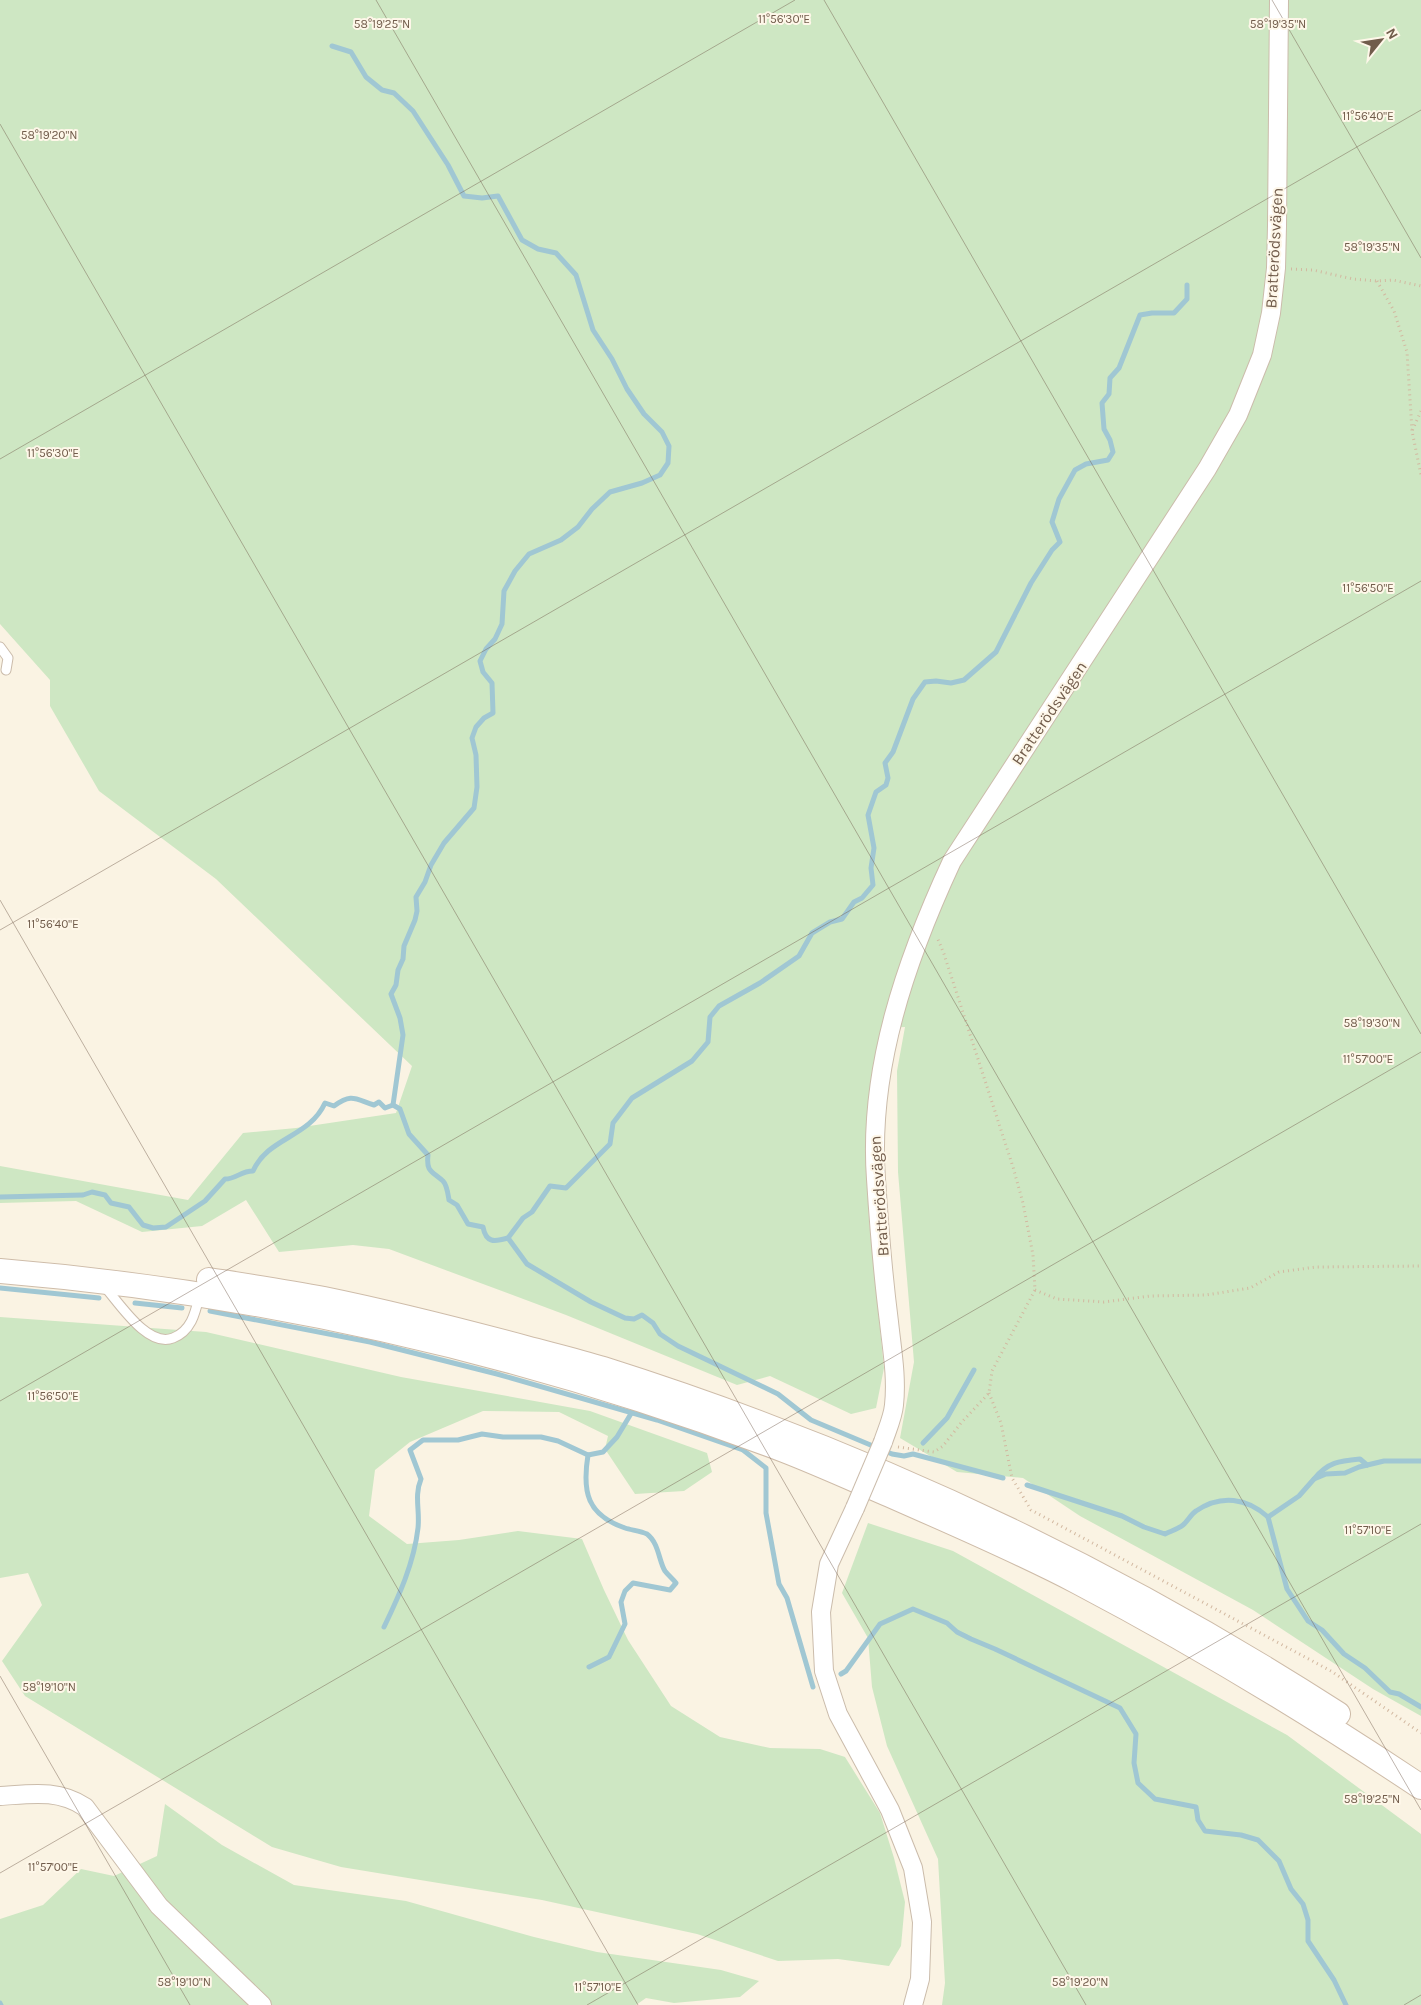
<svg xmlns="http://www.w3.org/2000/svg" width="1421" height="2005" font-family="Karla,sans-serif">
<rect width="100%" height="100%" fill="#faf3e3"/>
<g fill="#cee7c3">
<polygon points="0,0 1421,0 1421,1716 1373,1689 1253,1610 1080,1516 1023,1478 957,1472 900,1438 914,1362 898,1172 897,1071 905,1027 881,1028 874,1073 867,1176 869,1220 884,1368 876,1408 851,1414 770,1376 737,1385 566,1315 389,1249 353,1245 279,1252 246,1200 202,1226 142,1232 76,1201 0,1203 0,1166 188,1200 243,1133 296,1128 396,1113 412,1066 216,879 99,791 50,706 50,680 0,624"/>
<polygon points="0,1317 206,1332 401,1377 590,1411 707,1453 712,1472 684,1491 635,1494 605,1449 608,1436 559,1412 483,1411 410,1442 375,1470 369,1516 407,1544 459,1540 518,1531 582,1539 604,1590 628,1640 671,1706 720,1737 770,1748 820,1749 845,1757 880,1813 894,1858 905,1902 901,1946 889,1966 838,1959 778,1961 697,1934 542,1900 341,1867 272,1847 25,1696 2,1661 42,1605 28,1573 0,1578"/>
<polygon points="868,1523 953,1551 1287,1735 1421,1834 1421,2005 942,2005 945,1983 938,1859 887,1746 872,1687 868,1638 842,1593"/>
<polygon points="165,1804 222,1845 294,1885 406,1901 534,1937 597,1952 721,1970 759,1981 740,1997 674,2003 646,1998 636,2005 0,2005 0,1919 43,1905 81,1869 114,1876 157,1856"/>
</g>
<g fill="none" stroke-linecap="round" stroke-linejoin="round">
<g stroke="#a0c7d3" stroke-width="5">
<polyline points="332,46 351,52 366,77 382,90 394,93 413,111 448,165 464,196 482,198 498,196 522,240 538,249 556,253 576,275 593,330 612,359 627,389 644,414 662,432 669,446 668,463 660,475 642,483 610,492 592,509 578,527 561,540 529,554 515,571 504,591 502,624 495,639 486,649 480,661 483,672 492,683 493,713 484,718 476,727 472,738 476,755 477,787 474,808 444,843 431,865 425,882 416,897 417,911 415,920 404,946 403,959 398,970 396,985 391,994 400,1018 403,1035 393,1105"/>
<path d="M0,1197L83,1195L92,1192L105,1195L111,1203L129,1207L143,1225L153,1228L166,1227L205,1201L225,1179C237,1179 240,1171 253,1171C268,1137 309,1138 325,1103L334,1106C352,1093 355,1099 374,1105L379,1102L385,1108L393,1105L400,1109L409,1134L428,1155C426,1172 432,1171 443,1181C447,1185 448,1194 449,1200L457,1205L468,1224L483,1227C486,1243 494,1242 508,1238L527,1264L591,1302L625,1318L634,1319L642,1315L653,1323L660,1334L678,1346L778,1394L811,1420L892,1454L904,1456L913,1454L1003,1478"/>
<polyline points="508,1238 523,1218 532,1212 550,1186 566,1188 610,1144 613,1123 632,1098 692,1061 708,1042 710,1017 719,1006 760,983 799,956 812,933 830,922 842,919 854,902 862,898 873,885 871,868 874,848 868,815 876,792 886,785 888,778 885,763 893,752 913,699 925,682 936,681 951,683 964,680 996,652 1031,583 1052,550 1060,542 1052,522 1059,499 1075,470 1086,464 1108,460 1113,452 1110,440 1104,429 1102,403 1109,394 1110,378 1119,368 1140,315 1152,313 1174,313 1187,299 1187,285"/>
<polyline points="0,1288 99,1298"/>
<polyline points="135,1303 182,1308"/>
<polyline points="210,1311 370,1342 497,1374 657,1420 743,1450 766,1468 766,1513 779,1584 787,1598 813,1687"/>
<polyline points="923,1443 947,1418 974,1370"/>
<path d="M588,1455C582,1492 587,1515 625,1528C631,1530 641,1531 647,1534C659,1543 659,1562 665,1571C668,1575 673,1579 676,1583L670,1590L633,1583L625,1591L621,1602L625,1624L609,1657L589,1667"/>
<path d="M1314,1479C1328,1462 1339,1461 1360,1459L1367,1465"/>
<path d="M1027,1485L1122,1516L1144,1527L1165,1534C1171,1531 1178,1529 1183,1525C1188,1521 1191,1514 1196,1511C1221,1494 1247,1498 1268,1517L1299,1496L1314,1479L1326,1474L1345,1473L1359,1467L1384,1461H1421"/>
<polyline points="1268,1517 1287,1589 1308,1621 1322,1630 1344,1654 1365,1668 1390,1692 1399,1694 1421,1707"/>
<path d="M384,1627C399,1596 414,1563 418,1528C420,1510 414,1496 421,1479L410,1450L423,1440H458L482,1434L503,1437H541L558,1441L588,1455L603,1452L617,1437L632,1412"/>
<polyline points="841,1674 846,1671 880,1624 913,1609 947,1623 957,1632 971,1639 995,1649 1120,1708 1136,1734 1134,1763 1138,1783 1155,1799 1196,1807 1198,1820 1205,1831 1241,1835 1258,1840 1279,1861 1291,1889 1303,1904 1308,1920 1308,1941 1334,1980 1346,2005"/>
<polyline points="0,2003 1,2005"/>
</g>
<defs>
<g id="lane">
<polyline points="0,647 8,658 6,670"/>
<path d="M105,1287C120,1304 148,1348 173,1338C191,1331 195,1314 199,1297"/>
</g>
<g id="street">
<path d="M883,1442C887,1430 893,1417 894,1405C897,1377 892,1350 889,1322C883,1275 879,1226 876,1179C868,1069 906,960 952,861L1207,469L1238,415L1262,355L1271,313L1276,268L1277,226L1279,0"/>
<polyline points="855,1508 829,1564 821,1612 824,1671 838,1714 890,1810 913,1868 922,1922 920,1979 913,2005"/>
<path d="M0,1796C31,1794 58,1789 85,1807L159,1906L262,2005"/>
</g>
<g id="secondary">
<path d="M0,1271C268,1293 533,1355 784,1450C820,1464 855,1480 890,1495C953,1523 1017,1550 1078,1582C1196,1644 1310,1713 1421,1787"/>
<path d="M209,1280C247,1286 286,1292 324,1299C392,1313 459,1330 526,1348C552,1355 578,1361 603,1369C862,1451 1110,1567 1338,1714"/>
</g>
</defs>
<use href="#lane" stroke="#cbbcab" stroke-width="11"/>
<use href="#street" stroke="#cbbcab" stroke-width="20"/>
<use href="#secondary" stroke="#cebca9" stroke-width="26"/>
<g stroke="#d2b8a0" stroke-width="3" stroke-dasharray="1 4" stroke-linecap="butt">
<polyline points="1291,269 1313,270 1353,279 1377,281 1393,280 1421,286"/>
<polyline points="1377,281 1394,311 1407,352 1412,431"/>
<polyline points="1421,411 1412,431 1421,475"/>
<polyline points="1035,1290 1057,1299 1104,1302 1150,1296 1206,1295 1250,1288 1279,1272 1316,1267 1421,1266"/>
<polyline points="989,1393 1001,1423 1012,1478 1031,1510 1331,1671 1421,1733"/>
<polyline points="898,1447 934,1452 943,1446 961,1423 989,1393 992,1371 1035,1290 1033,1255 1023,1203 1013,1167 944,954 937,937"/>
</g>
<use href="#lane" stroke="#fff" stroke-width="9"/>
<use href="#street" stroke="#fff" stroke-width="18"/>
<use href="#secondary" stroke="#fff" stroke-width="24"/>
<defs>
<polyline id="street-bridge" points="855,1508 883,1442"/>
</defs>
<use href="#street-bridge" stroke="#cbbcab" stroke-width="20" stroke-linecap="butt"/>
<use href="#street-bridge" stroke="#fff" stroke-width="18"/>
</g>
<path fill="none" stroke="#715c4b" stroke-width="1" stroke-opacity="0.45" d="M376,0L1421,1810M824,0L1421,1034M1272,0L1421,258M0,124L1086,2005M0,459L795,0M0,900L638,2005M0,930L1421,110M0,1401L1421,581M0,1676L190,2005M0,1873L1421,1052M587,2005L1421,1524M1404,2005L1421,1995"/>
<g text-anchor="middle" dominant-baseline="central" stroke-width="4" stroke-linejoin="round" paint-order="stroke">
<g font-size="16" fill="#715c4b" stroke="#fef7e9">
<text transform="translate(1274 248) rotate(-87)">Bratterödsvägen</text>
<text transform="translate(1049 713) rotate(-56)">Bratterödsvägen</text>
<text transform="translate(879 1196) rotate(-94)">Bratterödsvägen</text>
</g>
</g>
<g font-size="12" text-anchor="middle" fill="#715c4b" stroke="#fef7e9" stroke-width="4" stroke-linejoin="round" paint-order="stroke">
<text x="784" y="23">11°56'30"E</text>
<text x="382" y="28">58°19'25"N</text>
<text x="1278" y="28">58°19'35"N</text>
<text x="1368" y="120">11°56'40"E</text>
<text x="49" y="139">58°19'20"N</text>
<text x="1372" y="251">58°19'35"N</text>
<text x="53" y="457">11°56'30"E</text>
<text x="1368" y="592">11°56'50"E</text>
<text x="53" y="928">11°56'40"E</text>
<text x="1372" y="1027">58°19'30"N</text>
<text x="1368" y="1063">11°57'00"E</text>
<text x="53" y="1400">11°56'50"E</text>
<text x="1368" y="1534">11°57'10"E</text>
<text x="49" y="1691">58°19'10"N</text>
<text x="1372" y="1803">58°19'25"N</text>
<text x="53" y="1871">11°57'00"E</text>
<text x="184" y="1986">58°19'10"N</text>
<text x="1080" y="1986">58°19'20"N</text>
<text x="598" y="1991">11°57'10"E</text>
</g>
<g transform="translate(1381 40) rotate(60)" stroke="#fef7e9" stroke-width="4" paint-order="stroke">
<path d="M0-4L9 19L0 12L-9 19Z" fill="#715c4b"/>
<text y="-8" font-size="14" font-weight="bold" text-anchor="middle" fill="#715c4b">N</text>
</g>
</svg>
